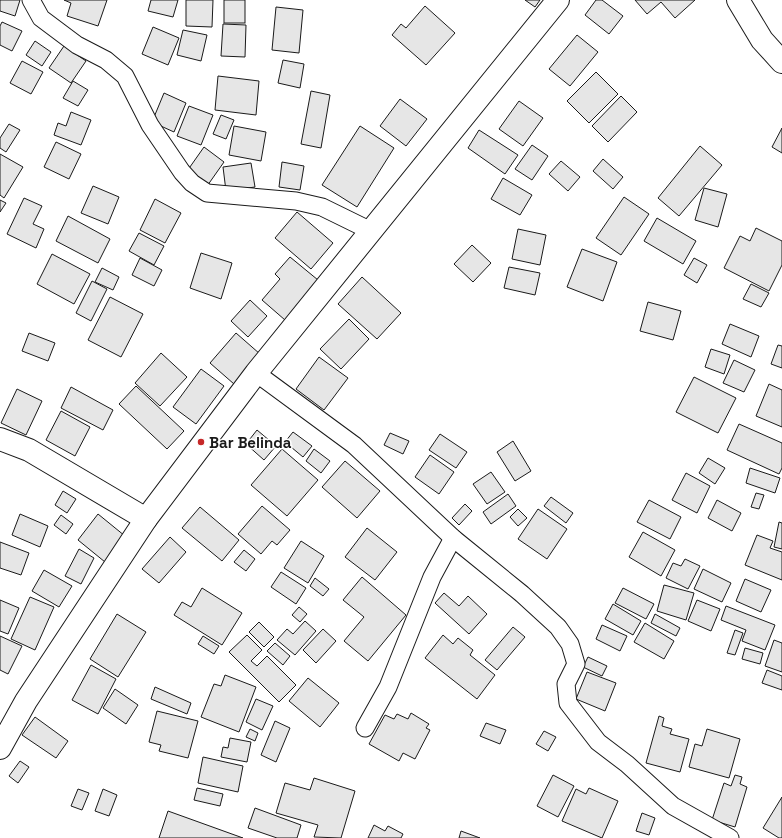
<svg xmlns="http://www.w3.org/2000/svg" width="782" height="838" font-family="'Space Grotesk',sans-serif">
<rect width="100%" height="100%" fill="#fff"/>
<g fill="#e6e6e6" stroke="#1a1a1a">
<polygon points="0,0 20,0 15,16 0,11"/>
<polygon points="107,0 98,26 67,16 71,3 64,0"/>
<polygon points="151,0 178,0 173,17 148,11"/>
<polygon points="186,0 213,0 212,27 186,26"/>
<rect x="224" y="0" width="21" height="23"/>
<polygon points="525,0 540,0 535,7"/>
<polygon points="596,0 602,0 623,16 609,34 585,15"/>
<polygon points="635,0 695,0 675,18 661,2 647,14"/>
<polygon points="425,6 455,33 426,65 392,35 401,24 406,28"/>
<polygon points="276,7 303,10 299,53 272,50"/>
<polygon points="2,22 22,31 12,51 0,45 0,26"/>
<polygon points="223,24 246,25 245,57 221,56"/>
<polygon points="153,27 179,38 168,65 142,54"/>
<polygon points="183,30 207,35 201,61 177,55"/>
<polygon points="577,35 598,52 570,86 549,69"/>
<polygon points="35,41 51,52 42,66 26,55"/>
<polygon points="64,46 86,61 71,83 49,68"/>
<polygon points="283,60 304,64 300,88 278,83"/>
<polygon points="22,61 43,72 31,94 10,83"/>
<polygon points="596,72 618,94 589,123 567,101"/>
<polygon points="218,76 259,81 256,115 215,110"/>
<polygon points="73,81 88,90 78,106 63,98"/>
<polygon points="311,91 330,95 321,148 301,144"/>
<polygon points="164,93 186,103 174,132 152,122"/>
<polygon points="621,96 637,112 608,142 592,126"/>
<polygon points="400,99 427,119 406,146 380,126"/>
<polygon points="519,101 543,118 523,146 499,129"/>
<polygon points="189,106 213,115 201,145 177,136"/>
<polygon points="71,112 91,120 81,145 54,135 58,123 66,126"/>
<polygon points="221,115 234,120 226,139 213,134"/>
<polygon points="9,124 20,130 6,152 0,148 0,138"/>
<polygon points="234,126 266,132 261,161 229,155"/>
<polygon points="360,126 394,148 357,207 322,185"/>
<polygon points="782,128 782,153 772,147"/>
<polygon points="479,130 518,155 505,174 468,148"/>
<polygon points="56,142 81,154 69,179 44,167"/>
<polygon points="532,145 548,156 532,180 515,169"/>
<polygon points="700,146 722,165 679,216 658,198"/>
<polygon points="204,147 224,162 205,189 185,174"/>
<polygon points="0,154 23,167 4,198 0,195"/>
<polygon points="603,159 623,177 613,189 593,171"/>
<polygon points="561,161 580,177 568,191 549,174"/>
<polygon points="282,162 304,166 300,190 279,187"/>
<polygon points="251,163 255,187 226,191 223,167"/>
<polygon points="503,178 532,195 520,215 491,199"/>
<polygon points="93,186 119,197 108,224 81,213"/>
<polygon points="704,188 727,194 718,227 695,220"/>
<polygon points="624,197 649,214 621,255 596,238"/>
<polygon points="24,198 42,206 33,224 44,229 36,248 7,234"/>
<polygon points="155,199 181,213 165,243 140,230"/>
<polygon points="0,200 6,203 0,212"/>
<polygon points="297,212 333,243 311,269 275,238"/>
<polygon points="68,216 110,239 98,263 56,241"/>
<polygon points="657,218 696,241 683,264 644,241"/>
<polygon points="756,228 782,241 782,265 769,291 724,268 740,236 750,241"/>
<polygon points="518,229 546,235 540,265 512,259"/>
<polygon points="139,233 164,246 154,265 129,251"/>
<polygon points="472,245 491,263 473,282 454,264"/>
<polygon points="582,249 617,262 603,301 567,287"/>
<polygon points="201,253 232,263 221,299 190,288"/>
<polygon points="52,254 90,274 74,304 37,284"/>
<polygon points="290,257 318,280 285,320 262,300 280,279 275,274"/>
<polygon points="140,258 162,270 154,286 132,275"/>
<polygon points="694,258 707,265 697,283 684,275"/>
<polygon points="509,267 540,273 535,295 504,288"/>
<polygon points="102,268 119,277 113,290 95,282"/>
<polygon points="362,277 401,313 377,339 338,304"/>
<polygon points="92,281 107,289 91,321 76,313"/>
<polygon points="751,284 769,293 761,307 743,299"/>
<polygon points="110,297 143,314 121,357 88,340"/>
<polygon points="250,300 267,316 248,337 231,321"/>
<polygon points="648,302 681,311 673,340 640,331"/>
<polygon points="349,319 369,339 341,369 320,349"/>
<polygon points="730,324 759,336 751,357 722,344"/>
<polygon points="29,333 55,343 48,361 22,351"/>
<polygon points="236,333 260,354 234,384 210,363"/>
<polygon points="778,345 782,346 782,368 771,364"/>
<polygon points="711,349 730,355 724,374 705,367"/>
<polygon points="161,353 187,377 160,406 135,383"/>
<polygon points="319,357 348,378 324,410 296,389"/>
<polygon points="734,360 755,370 744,392 723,383"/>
<polygon points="201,369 224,386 196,424 173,407"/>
<polygon points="694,377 736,398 718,433 676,412"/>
<polygon points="769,384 782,390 782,427 756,416"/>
<polygon points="136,386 184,431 167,449 119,404"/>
<polygon points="71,387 113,410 103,430 61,408"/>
<polygon points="17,389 42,401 26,435 1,423"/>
<polygon points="61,411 90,427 75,456 46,440"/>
<polygon points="739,424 782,443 782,468 779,474 727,450"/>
<polygon points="257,430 276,446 264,460 246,444"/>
<polygon points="293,432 312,446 303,457 285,442"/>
<polygon points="390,433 409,441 403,454 384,445"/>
<polygon points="440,434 467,452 456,468 429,450"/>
<polygon points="513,441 531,471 515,481 497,452"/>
<polygon points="282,449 318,480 287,516 251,485"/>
<polygon points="314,449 330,461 321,473 306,461"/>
<polygon points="430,455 454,472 439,494 415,477"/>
<polygon points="708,458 725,468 715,484 699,473"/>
<polygon points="345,461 380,491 357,518 322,487"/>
<polygon points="750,468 780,478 775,493 746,483"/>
<polygon points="491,472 505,492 487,504 473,484"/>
<polygon points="686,473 710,486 697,513 672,500"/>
<polygon points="63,491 76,499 67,513 55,505"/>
<polygon points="756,493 764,495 759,509 751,507"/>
<polygon points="508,494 516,506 491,524 483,512"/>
<polygon points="551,497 573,513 566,523 544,506"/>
<polygon points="649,500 681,517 670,539 637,522"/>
<polygon points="717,500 741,513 732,531 708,518"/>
<polygon points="465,504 472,511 459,525 452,518"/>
<polygon points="262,506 290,530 277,545 272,541 261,554 238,534"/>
<polygon points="200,507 239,540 222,561 182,528"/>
<polygon points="518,509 527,518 518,526 510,517"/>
<polygon points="538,509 567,529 547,559 518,539"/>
<polygon points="20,514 48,526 40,547 12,535"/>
<polygon points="98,514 125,536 105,562 78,540"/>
<polygon points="61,515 73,524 66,534 54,525"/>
<polygon points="779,522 782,523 782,549 774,547"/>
<polygon points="367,528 397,552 375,580 345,557"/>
<polygon points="643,532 675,550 661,576 629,557"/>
<polygon points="757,535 773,541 770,548 782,552 782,580 745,565"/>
<polygon points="170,537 186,552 159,583 142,569"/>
<polygon points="301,541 324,556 308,583 284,568"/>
<polygon points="0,542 29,553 21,575 0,568"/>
<polygon points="79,549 94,558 81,584 65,576"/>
<polygon points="244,550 255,559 246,571 234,562"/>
<polygon points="685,559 700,566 688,589 666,578 673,563 681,566"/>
<polygon points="703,569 731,583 722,602 694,589"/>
<polygon points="44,570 72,586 59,607 32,591"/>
<polygon points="281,572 306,588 296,604 271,587"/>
<polygon points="362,577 406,615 368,661 344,641 364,617 343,600"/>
<polygon points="315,578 329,589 323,596 310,586"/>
<polygon points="745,579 771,590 761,612 736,601"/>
<polygon points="664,585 694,593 686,620 657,611"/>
<polygon points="202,588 242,613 222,645 174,615 182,602 191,607"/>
<polygon points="623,588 654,604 646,619 615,603"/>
<polygon points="444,593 459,606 468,596 487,614 469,634 435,603"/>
<polygon points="30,597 54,607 35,650 11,639"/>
<polygon points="0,600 19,608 8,634 0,631"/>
<polygon points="697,600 720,609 711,631 688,621"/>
<polygon points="613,604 641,621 633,635 605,619"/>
<polygon points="726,606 775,625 765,650 742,641 746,630 721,620"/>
<polygon points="299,607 307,614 300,622 292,615"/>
<polygon points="117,614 146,632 118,677 90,659"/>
<polygon points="655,614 680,628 676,636 651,623"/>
<polygon points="305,621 316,631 295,655 277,640 287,629 293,634"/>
<polygon points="259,622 274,637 264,647 249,632"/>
<polygon points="645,623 674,641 664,659 634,642"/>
<polygon points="602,625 627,636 620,651 596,639"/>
<polygon points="513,627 525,637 497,670 485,660"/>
<polygon points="323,629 336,641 316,663 303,650"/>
<polygon points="735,630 743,633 735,655 727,653"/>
<polygon points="247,635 262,650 251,661 257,666 267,656 296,685 279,702 229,652"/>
<polygon points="443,635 453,644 458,638 473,650 470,655 495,675 477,699 425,658"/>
<polygon points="0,636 22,646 8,674 0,670"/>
<polygon points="203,636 219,646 214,654 198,644"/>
<polygon points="774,640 782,643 782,672 765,666"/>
<polygon points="275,643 290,656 283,665 267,651"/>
<polygon points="745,648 763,653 760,664 742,659"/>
<polygon points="588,657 607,666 602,676 583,667"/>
<polygon points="91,665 116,679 98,714 72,700"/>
<polygon points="767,670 782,676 782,690 762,683"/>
<polygon points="587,672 616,683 605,711 576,699"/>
<polygon points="225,675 256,687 239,732 201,717 214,684 221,686"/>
<polygon points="308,678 339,703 320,727 289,701"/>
<polygon points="155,687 191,703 187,714 151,699"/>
<polygon points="115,689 138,705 126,724 103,708"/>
<polygon points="256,699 273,706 262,730 246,722"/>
<polygon points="157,711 198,721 188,758 159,751 161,745 149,742"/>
<polygon points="411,713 429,724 426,728 430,730 415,759 403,753 399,761 369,744 385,715 394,719 397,714 408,719"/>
<polygon points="659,716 664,718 662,726 672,729 670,734 689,739 680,772 646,763"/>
<polygon points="35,717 68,741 56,758 22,735"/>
<polygon points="275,721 290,728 276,762 261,755"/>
<polygon points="486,723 506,730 500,744 480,736"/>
<polygon points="250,729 258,733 255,741 246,737"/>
<polygon points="707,729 740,739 729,778 689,767 695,744 702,746"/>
<polygon points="544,731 556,737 548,751 536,744"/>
<polygon points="230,738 251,742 247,762 221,757 223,747 228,748"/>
<polygon points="203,757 243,766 238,792 198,783"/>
<polygon points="20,761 29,767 18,783 9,776"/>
<polygon points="553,775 574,786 558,817 537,806"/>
<polygon points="735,775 742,777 740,784 747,787 735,827 712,820 724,783 731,786"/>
<polygon points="314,778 355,791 341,838 314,837 318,825 276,813 285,783 310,790"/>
<polygon points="197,788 223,794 220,806 194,800"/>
<polygon points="589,788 618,801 602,838 562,821 576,789 586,794"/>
<polygon points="78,789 89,793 82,810 71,806"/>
<polygon points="103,789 117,795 109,816 95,811"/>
<polygon points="782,797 782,838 779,838 763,828"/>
<polygon points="255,808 301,825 297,838 277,838 248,828"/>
<polygon points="168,811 243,838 159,838"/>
<polygon points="642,813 655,818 649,835 636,831"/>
<polygon points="374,825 385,831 388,826 403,834 401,838 368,838"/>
<polygon points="461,831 480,838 459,838"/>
</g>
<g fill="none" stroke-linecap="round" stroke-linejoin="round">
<defs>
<g id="street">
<polyline points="31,0 41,18 77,45 106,60 125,76 150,125 182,172 192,183 207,193 296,201 322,207 371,231"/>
<polyline points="256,373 354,445 453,538 522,594 558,627 570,644 576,664 566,684 568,703 598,742 627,764 673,806 730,838"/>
<polyline points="365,728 388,687 432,577 453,538"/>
</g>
<g id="secondary">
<polyline points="738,0 762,40 782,62"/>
<polyline points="0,439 29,450 146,519"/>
<polyline points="0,748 26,701 146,519 256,373 558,0"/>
</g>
</defs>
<use href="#street" stroke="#1a1a1a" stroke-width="19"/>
<use href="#secondary" stroke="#1a1a1a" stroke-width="24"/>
<use href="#street" stroke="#fff" stroke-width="17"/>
<use href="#secondary" stroke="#fff" stroke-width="22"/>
</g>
<circle fill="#c62828" stroke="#fff" stroke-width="1.5" cx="201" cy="442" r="4"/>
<g text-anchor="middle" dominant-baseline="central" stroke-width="3" stroke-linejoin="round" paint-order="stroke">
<g font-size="15" font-weight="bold" fill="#1a1a1a" stroke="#fff" text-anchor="start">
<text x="209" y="442">Bar Belinda</text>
</g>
</g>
</svg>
